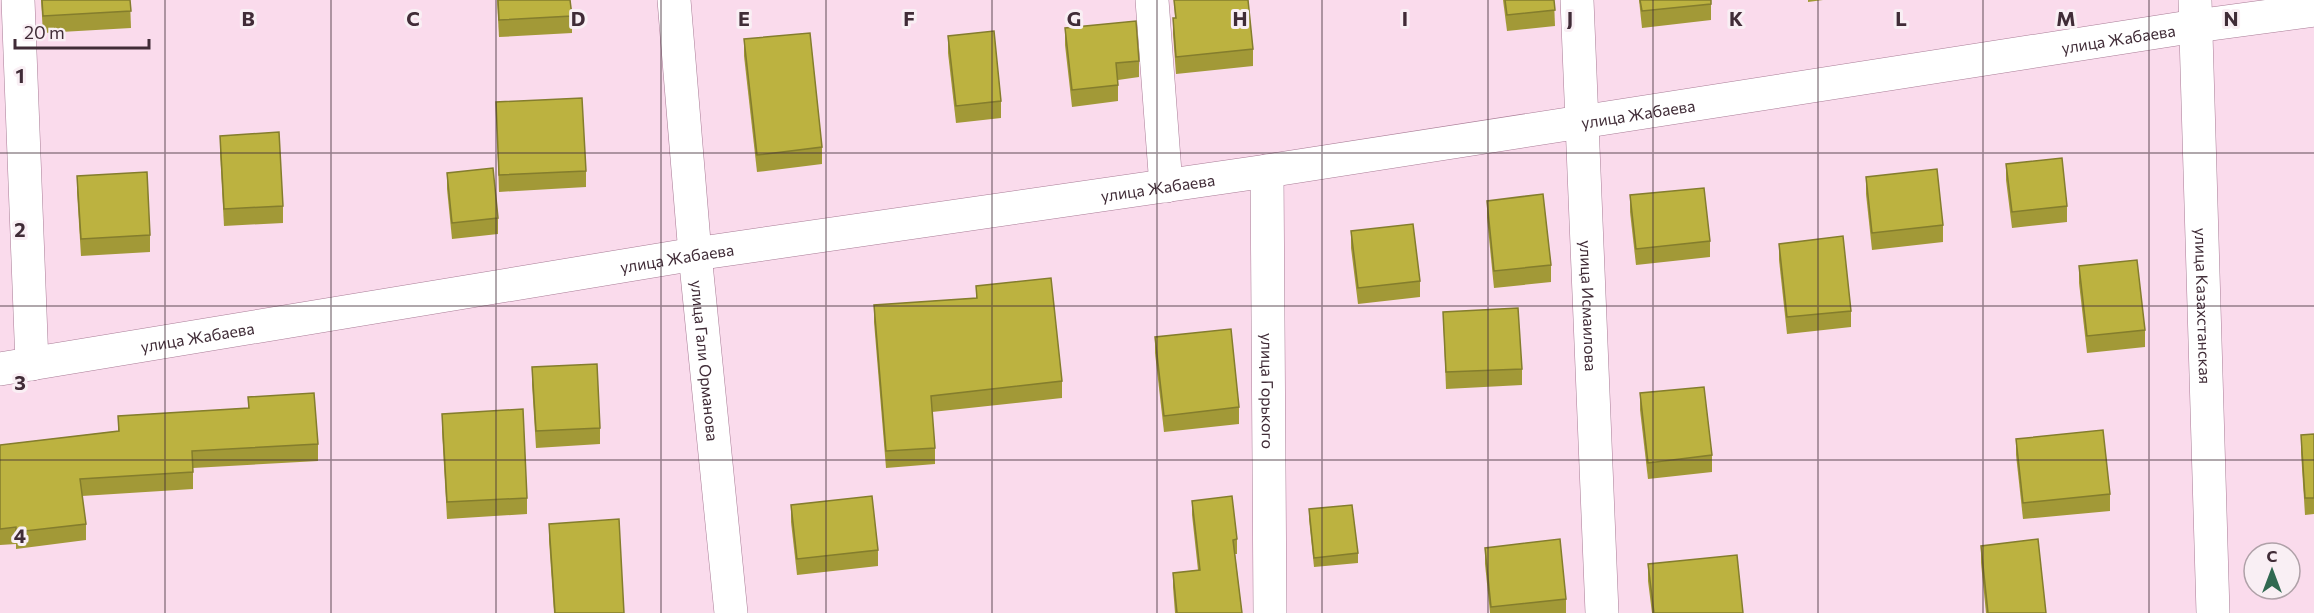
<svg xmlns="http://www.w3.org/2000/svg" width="2314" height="613" font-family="Commissioner,sans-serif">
<rect width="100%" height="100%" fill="#fadbec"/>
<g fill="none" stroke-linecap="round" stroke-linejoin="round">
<defs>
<g id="minor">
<polyline points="18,0 32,364"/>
<path id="s1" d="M674,0L695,254L731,613"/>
<polyline points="1152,0 1166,186"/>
<path id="s2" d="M1577,0L1602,613"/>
<path id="s3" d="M2195,0L2213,613"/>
<path id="s4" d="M1267,171L1270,613"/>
<path id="s5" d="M0,369L695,254L1267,171L2196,26L2314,10"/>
</g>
</defs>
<use href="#minor" stroke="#a97c96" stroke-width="34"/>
<use href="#minor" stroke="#fff" stroke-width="33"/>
</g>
<g fill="#a29937">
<polygon points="41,0 130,0 131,28 43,33"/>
<polygon points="497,0 570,0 572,16 572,33 499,37"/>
<polygon points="1174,0 1248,0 1253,49 1253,66 1176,74 1173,34 1173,18 1175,18"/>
<polygon points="1503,0 1554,0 1555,26 1507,31"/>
<polygon points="1639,0 1711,0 1711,20 1642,28"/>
<polygon points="1808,0 1823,0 1808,2"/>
<polygon points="1065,28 1139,61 1139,77 1118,80 1118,101 1072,107 1065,45"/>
<polygon points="948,36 1001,101 1001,118 956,123 948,53"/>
<polygon points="744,39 822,147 822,164 757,172 744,56"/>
<polygon points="496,102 586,171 586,187 499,192"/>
<polygon points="220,136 283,206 283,223 224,226 220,152"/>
<polygon points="2006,164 2067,206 2067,222 2012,228 2006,180"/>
<polygon points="447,173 498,218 498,234 452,239 447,189"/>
<polygon points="77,176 150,235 150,252 81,256 77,192"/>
<polygon points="1866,177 1943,225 1943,242 1872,250 1866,194"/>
<polygon points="1630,195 1710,241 1710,257 1636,265 1630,212"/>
<polygon points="1487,201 1551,265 1551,282 1494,288 1487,218"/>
<polygon points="1351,231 1420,281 1420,297 1358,304 1351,248"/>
<polygon points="1779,244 1851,311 1851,327 1787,334 1779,260"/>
<polygon points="2079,266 2145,330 2145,347 2087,353 2079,283"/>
<polygon points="976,286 1062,381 1062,398 932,412 935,448 935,464 886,468 874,322 874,305 976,298"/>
<polygon points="1443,312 1522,369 1522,385 1446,389"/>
<polygon points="1155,337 1239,407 1239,424 1164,432 1155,353"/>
<polygon points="532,367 600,428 600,444 536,448 532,384"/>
<polygon points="1640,393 1712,455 1712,472 1648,479 1640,410"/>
<polygon points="248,397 318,444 318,461 193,468 193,489 82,496 86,524 86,540 16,549 16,544 0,545 0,445 118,431 118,416 248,408"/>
<polygon points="442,414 527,498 527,514 447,519 442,431"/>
<polygon points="2314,434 2314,514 2305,515 2301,452 2301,435"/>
<polygon points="2016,439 2110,494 2110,511 2023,519 2016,455"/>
<polygon points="1192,501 1237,539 1237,554 1235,554 1242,613 1175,613 1173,587 1173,573 1198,570 1192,515"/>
<polygon points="791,505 878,550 878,566 797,575 791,522"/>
<polygon points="1309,509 1358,553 1358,563 1314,567 1309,519"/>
<polygon points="549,524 624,613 554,613 549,540"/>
<polygon points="1981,546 2046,613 1986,613 1981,563"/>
<polygon points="1485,548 1566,599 1566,613 1490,613 1485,564"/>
<polygon points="1648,564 1743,613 1652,613 1648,581"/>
</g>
<g fill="#bcb240" stroke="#847d2d" stroke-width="1.5">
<polygon points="42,0 130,0 131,11 43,16"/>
<polygon points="498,0 570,0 572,16 499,20"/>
<polygon points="1174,0 1248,0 1253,49 1176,57 1173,18 1176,18"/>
<polygon points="1505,0 1554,0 1555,10 1507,15"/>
<polygon points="1640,0 1711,0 1711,4 1642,11"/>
<polygon points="1136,21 1139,61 1116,63 1118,85 1072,90 1065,28"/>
<polygon points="994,31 1001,101 956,106 948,36"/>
<polygon points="810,33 822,147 757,155 744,39"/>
<polygon points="582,98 586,171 499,175 496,102"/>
<polygon points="279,132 283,206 224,209 220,136"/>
<polygon points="2062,158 2067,206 2012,212 2006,164"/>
<polygon points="493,168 498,218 452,223 447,173"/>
<polygon points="1937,169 1943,225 1872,233 1866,177"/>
<polygon points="147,172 150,235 81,239 77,176"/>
<polygon points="1704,188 1710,241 1636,249 1630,195"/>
<polygon points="1543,194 1551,265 1494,271 1487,201"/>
<polygon points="1413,224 1420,281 1358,288 1351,231"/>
<polygon points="1843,236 1851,311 1787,317 1779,244"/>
<polygon points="2137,260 2145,330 2087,336 2079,266"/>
<polygon points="1051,278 1062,381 931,396 935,448 886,451 874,305 977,298 976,286"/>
<polygon points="1518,308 1522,369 1446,372 1443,312"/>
<polygon points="1231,329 1239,407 1164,416 1155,337"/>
<polygon points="597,364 600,428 536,431 532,367"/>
<polygon points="1704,387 1712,455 1648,463 1640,393"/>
<polygon points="314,393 318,444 192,451 193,472 80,479 86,524 16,532 16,527 0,529 0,445 119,431 118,416 249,408 248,397"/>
<polygon points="523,409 527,498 447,502 442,414"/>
<polygon points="2103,430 2110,494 2023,503 2016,439"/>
<polygon points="2314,434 2314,498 2305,498 2301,435"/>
<polygon points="872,496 878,550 797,559 791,505"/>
<polygon points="1232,496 1237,539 1233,540 1242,613 1177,613 1173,573 1200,570 1192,501"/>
<polygon points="1352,505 1358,553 1314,558 1309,509"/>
<polygon points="619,519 624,613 555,613 549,524"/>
<polygon points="1560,539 1566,599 1491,607 1485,548"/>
<polygon points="2038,539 2046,613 1988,613 1981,546"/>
<polygon points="1737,555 1743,613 1654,613 1648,564"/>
</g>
<path fill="none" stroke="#402c37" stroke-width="1.5" stroke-opacity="0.55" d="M165,0V613M331,0V613M496,0V613M661,0V613M826,0V613M992,0V613M1157,0V613M1322,0V613M1488,0V613M1653,0V613M1818,0V613M1983,0V613M2149,0V613M0,153H2314M0,306H2314M0,460H2314"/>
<g text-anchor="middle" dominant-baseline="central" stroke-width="6" stroke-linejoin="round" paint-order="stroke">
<g font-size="16" fill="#402c37" stroke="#f9eff4">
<text stroke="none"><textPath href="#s5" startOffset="2144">улица Жабаева</textPath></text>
<text stroke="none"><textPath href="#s5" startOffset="1658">улица Жабаева</textPath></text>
<text stroke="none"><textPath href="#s5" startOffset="1172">улица Жабаева</textPath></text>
<text stroke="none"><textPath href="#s5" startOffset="686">улица Жабаева</textPath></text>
<text stroke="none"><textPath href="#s2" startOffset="306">улица Исмаилова</textPath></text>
<text stroke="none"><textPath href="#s3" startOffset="306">улица Казахстанская</textPath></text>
<text stroke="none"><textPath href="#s5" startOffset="200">улица Жабаева</textPath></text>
<text stroke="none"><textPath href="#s1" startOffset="362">улица Гали Орманова</textPath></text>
<text stroke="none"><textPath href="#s4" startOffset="220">улица Горького</textPath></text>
</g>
</g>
<g font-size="20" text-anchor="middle" font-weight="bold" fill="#402c37" stroke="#f9eff4" stroke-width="6" stroke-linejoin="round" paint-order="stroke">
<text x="248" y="26">B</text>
<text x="413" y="26">C</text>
<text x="578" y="26">D</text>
<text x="744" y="26">E</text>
<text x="909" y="26">F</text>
<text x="1074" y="26">G</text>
<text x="1240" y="26">H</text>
<text x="1405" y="26">I</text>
<text x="1570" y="26">J</text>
<text x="1736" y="26">K</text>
<text x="1901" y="26">L</text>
<text x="2066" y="26">M</text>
<text x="2231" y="26">N</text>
<text x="20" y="83">1</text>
<text x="20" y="237">2</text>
<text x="20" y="390">3</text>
<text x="20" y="543">4</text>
</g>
<g transform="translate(2272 571)"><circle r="28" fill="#f9eff4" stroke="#afa1a8" stroke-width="1.5"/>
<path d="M0-4.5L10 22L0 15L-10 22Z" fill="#306951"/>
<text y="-9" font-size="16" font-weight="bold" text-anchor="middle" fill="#402c37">С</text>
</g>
<path d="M15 39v9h134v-9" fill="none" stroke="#402c37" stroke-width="3"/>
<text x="24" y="39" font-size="18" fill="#402c37" stroke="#f9eff4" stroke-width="4.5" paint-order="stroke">20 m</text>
</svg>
